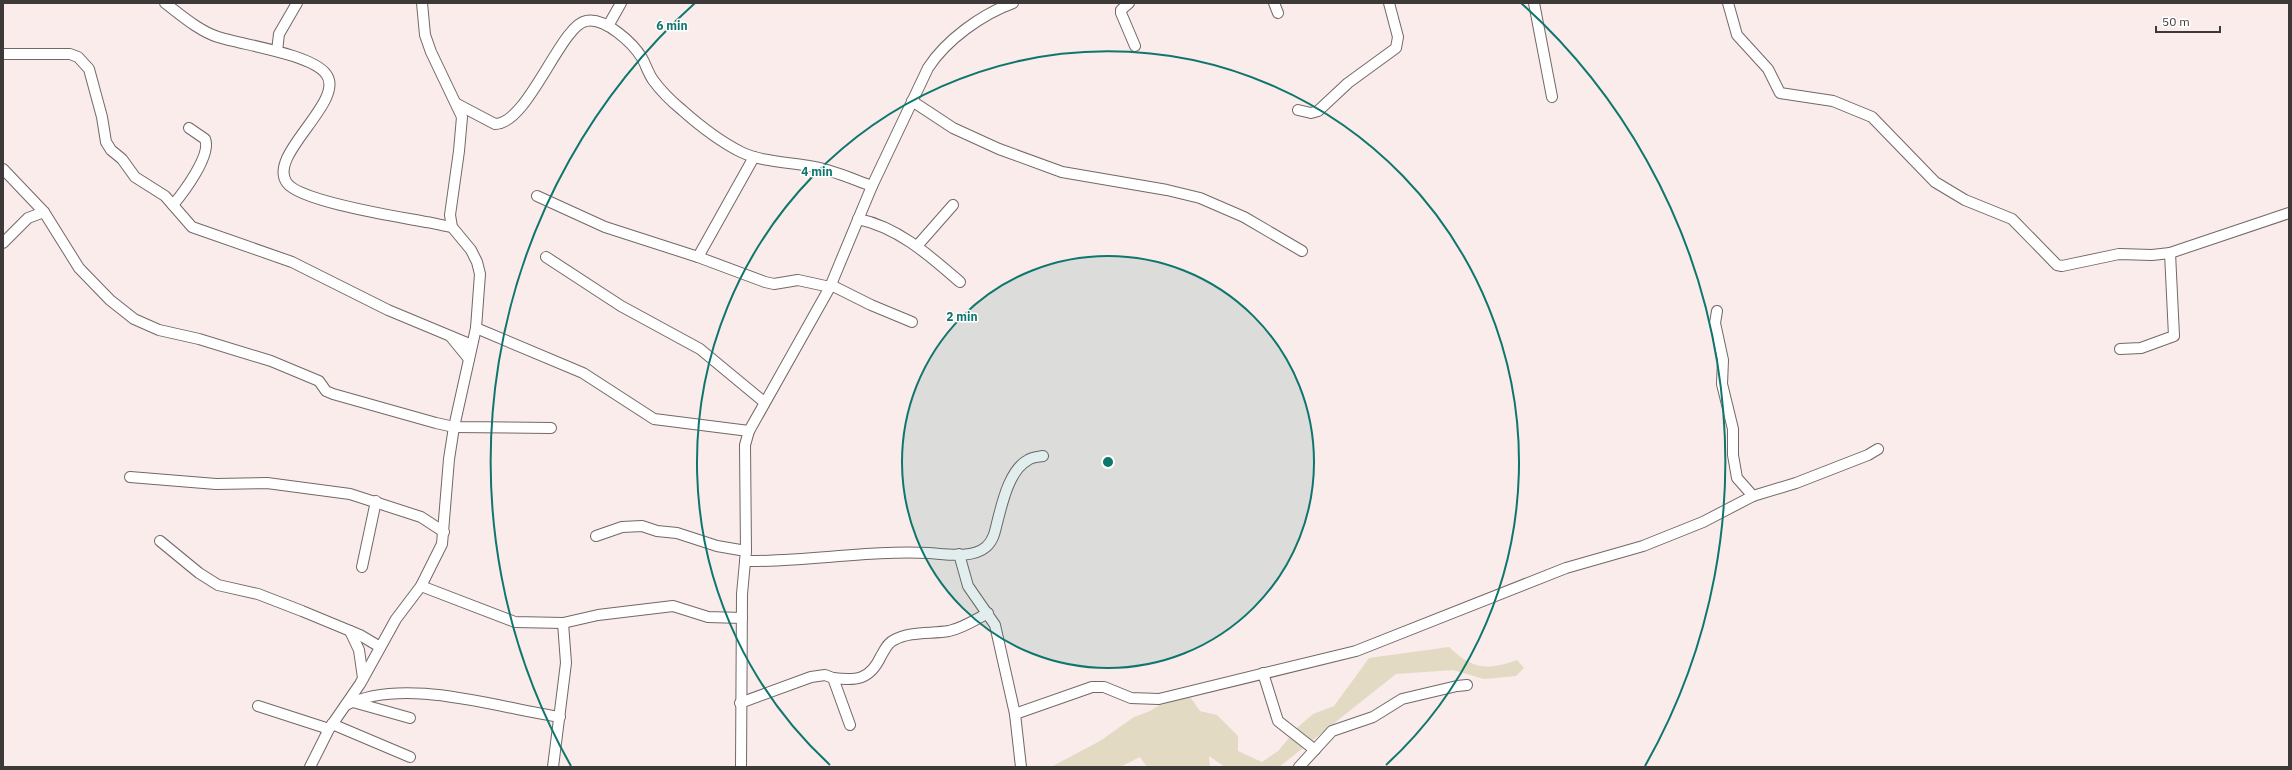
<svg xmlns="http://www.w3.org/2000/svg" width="2292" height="770" font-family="'IBM Plex Sans',sans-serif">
<rect width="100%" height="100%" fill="#f9eceb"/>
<path fill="#e3dac4" d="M1449,647C1472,669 1487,671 1517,660L1524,668L1516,676L1484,679L1453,670L1396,674L1279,767H1225L1209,756L1210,767H1147L1140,757L1120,767H1051L1100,741L1134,717L1150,711L1172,697L1188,694L1200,711L1217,715L1238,736V751L1262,762L1278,751L1298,727L1313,714L1334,706L1369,658Z"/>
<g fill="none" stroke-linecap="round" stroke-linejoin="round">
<defs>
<g id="minor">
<path d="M165,3C181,15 199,31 218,37C243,45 311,54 326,74C347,101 266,155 287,183C301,202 400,217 426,222C435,223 443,226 452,227"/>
<polyline points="1129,3 1121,10 1121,13 1135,46"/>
<polyline points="1274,3 1278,13"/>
<polyline points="1534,3 1552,97"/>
<polyline points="1728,3 1737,35 1768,69 1780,93 1833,101 1872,117 1935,182 1965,200 2012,219 2057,265 2062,266 2119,254 2152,255 2170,253 2289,213"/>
<polyline points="608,26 621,3"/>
<polyline points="277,51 279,34 297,3"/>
<polyline points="3,54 70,54 78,57 89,69 102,117 106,142 111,150 122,159 135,177 165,196 192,227 292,262 388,310 472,345"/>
<polyline points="912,101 953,128 999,149 1062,172 1167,190 1200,198 1244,217 1302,251"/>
<path d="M457,104L495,124C528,124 561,25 586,21C605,17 633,43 642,58C646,65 648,73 653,80C661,91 671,101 682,110C700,126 719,141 741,152C762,162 787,162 809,166C831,169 852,179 872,186"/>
<polyline points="1298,110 1311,113 1318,111 1348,83 1396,48 1398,37 1389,3"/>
<polyline points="3,169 44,212 79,268 110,300 134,319 159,330 199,339 271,361 319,381 326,391 333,394 436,423 454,427 551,428"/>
<polyline points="537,196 605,227 698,257 765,282 774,284 798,280 830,287"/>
<path d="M173,205C183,193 212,155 205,139L189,128"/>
<path d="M858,219C898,227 930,256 960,282"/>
<polyline points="3,243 28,218 44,212"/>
<polyline points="917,246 953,205"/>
<polyline points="546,257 621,306 700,349 764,402"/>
<polyline points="698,257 754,157"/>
<polyline points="831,285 871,305 912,322"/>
<polyline points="1717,311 1715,323 1723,360 1722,384 1733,429 1733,455 1737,478 1753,496"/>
<polyline points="476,328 583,373 654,419 749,431"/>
<polyline points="451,337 469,359"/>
<polyline points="2120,349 2141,348 2174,336 2170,253"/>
<polyline points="130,477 216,484 267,483 350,494 421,517 444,532"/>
<polyline points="596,536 622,527 642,526 657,531 677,533 717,546 746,551"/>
<polyline points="160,541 199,573 218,585 258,594 302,611 360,635 380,647"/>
<polyline points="959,554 968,586 995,625 1015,714 1021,767"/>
<path d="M745,561C807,562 868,550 929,553C945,554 972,559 986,547C993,541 995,532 997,523C1002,504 1009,470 1028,460C1032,457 1038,457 1043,456"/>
<polyline points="362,567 376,501"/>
<polyline points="421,586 515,622 563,623 598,615 673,606 708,617 742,618"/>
<polyline points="350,631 359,650 363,678"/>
<polyline points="1263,673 1278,721 1315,750"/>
<path d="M833,678C856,681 870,680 881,656C885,650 887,643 894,640C910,631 931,634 949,631C963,628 975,620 988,613"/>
<polyline points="353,702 410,718"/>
<polyline points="740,703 811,677 825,675 833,678 850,725"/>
<path d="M346,705C405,676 498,708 560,717"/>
<polyline points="258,706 329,729"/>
<polyline points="1015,714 1092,687 1104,687 1131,698 1159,699 1356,651 1566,568 1643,546 1703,522 1753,496 1796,483 1868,455 1878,449"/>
<polyline points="332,724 410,757"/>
<polyline points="310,767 329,729 360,684 396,619 421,586 442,544 449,459 454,427 476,328 480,274 477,262 471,250 452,227 450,215 459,151 462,117 431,52 425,35 422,3"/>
<polyline points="553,767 566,663 563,623"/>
<path d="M741,767L742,594L746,551L745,445L749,431L830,287L872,186L928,68C946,40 982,14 1013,3"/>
<polyline points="1299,767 1332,731 1373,717 1402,699 1457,686 1467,685"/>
</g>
</defs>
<use href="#minor" stroke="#736868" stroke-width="12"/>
<use href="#minor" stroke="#fff" stroke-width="10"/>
</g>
<circle cx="1108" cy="462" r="206" fill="#0f766e" fill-opacity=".12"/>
<g fill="none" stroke="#0f766e" stroke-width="2">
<circle cx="1108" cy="462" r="206"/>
<path d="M830 765A411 411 0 1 1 1386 765"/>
<path d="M571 766A617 617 0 0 1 695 3M1521 3A617 617 0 0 1 1645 766"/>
</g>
<circle cx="1108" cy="462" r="6" fill="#0f766e" stroke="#fff" stroke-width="2"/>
<g font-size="12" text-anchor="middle" font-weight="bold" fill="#0f766e" stroke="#fff" stroke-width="3" stroke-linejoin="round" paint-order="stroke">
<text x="672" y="30">6 min</text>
<text x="817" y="176">4 min</text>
<text x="962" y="321">2 min</text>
</g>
<rect width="2292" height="770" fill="none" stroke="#3e3939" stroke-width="8"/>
<path d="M2156 26v6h64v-6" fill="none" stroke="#3e3939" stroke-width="2"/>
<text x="2162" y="26" font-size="12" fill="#3e3939" stroke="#ffffff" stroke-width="3" paint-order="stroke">50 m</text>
</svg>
